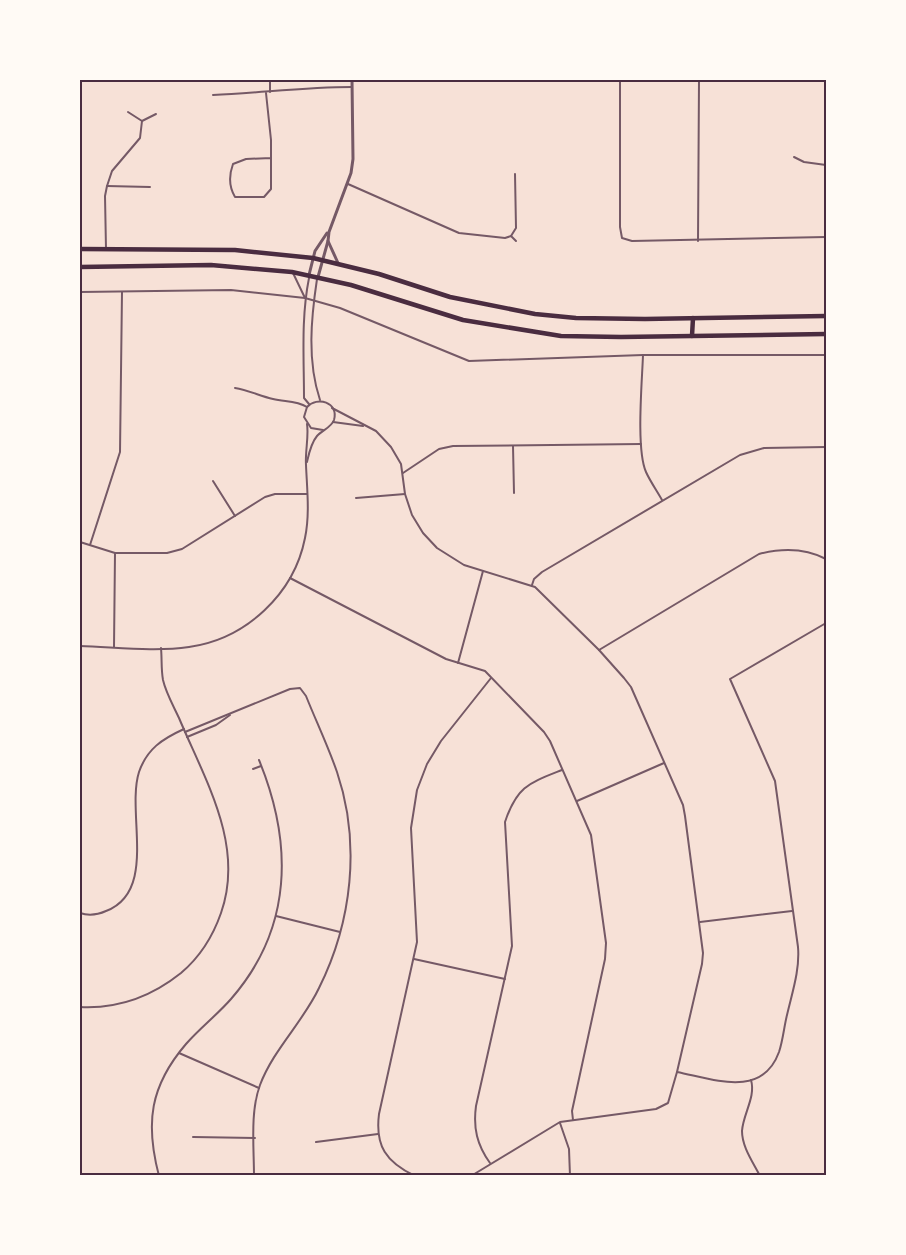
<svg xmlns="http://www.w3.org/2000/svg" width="906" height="1255" font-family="'DejaVu Sans',sans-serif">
<rect width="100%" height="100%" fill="#f7e1d7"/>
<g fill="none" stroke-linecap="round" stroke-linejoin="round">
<g stroke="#755966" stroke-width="2">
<polyline points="270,80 270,92"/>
<polyline points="620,80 620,227 622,238 632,241 826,237"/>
<path d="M266,93L271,140V189L264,197H235C229,187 229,175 233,164L246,159L271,158"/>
<path d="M213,95C260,93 305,87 352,87"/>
<polyline points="142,121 156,114"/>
<polyline points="794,157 804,162 826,165"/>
<polyline points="348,184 459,233 505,238 511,236 516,228 515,174"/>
<polyline points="107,186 150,187"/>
<polyline points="511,236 516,241"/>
<polyline points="698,241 699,80"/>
<polyline points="106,249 105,196 107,186 112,171 140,138 142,121 128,112"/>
<polyline points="293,273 305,298"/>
<path d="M309,278C301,318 304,357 304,398L309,404"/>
<path d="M317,279C311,319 307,361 320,400"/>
<polyline points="80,292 231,290 305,298 340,308 469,361 643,355 826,355"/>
<path d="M643,355C642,383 636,449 646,472C650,481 657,491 662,500"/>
<path d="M235,388C248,390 260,396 273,399C285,402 296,400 307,407"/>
<polyline points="332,408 376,431 391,447 401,464 405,494 412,515 423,533 437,548 464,565 535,587 599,650 624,678 631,687 683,805 685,816 703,953 702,964 677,1072 668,1103 656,1109 560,1122 471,1176"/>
<polyline points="333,422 363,426"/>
<polyline points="513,446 514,493"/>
<path d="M307,462C309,453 311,443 317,436C322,430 331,428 334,420C339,402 317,396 307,407L304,417L311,428L323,430"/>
<polyline points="403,473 439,449 453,446 641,444"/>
<polyline points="213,481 235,516"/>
<polyline points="356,498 405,494"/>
<polyline points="80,542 115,553 167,553 182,549 265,497 275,494 307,494"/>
<polyline points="90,545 120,452 122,292"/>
<polyline points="290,578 446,659 485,671 544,732 550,741 591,835 606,943 605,959 572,1111 573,1120"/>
<polyline points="532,585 534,579 542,572 740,455 764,448 826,447"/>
<path d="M80,646C115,647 154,652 189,647C246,639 294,594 305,538C310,514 307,489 306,465C305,452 309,436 307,424"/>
<polyline points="114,647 115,553"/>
<path d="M599,650L759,554C782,548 805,548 826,559"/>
<polyline points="458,663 483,571"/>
<path d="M185,732L290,689L300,688L306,696C316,721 328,746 337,772C361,843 352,922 319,988C303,1022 273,1050 260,1085C250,1112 254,1147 254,1176"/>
<polyline points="187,737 216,725 230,715"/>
<polyline points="253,769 261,766"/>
<polyline points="577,801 664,763"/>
<path d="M80,913C89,916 97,915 106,911C158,891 126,813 139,772C147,749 162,739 184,729"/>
<polyline points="276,916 340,932"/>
<polyline points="700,922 792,911"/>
<polyline points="414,959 505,979"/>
<path d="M80,1007C118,1009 151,997 181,973C200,957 213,936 221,913C245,845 205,780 179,718C173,705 166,693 163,680C161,669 162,658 161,648"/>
<polyline points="179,1053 259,1088"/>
<path d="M677,1072C713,1079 762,1099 779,1052C783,1040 784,1027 787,1015C792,993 800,970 798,947L775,781L730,679L826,623"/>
<path d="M751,1080C756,1097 743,1114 742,1131C742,1147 753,1162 760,1176"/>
<polyline points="560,1123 569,1149 570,1176"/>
<polyline points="193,1137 255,1138"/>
<polyline points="316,1142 378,1134"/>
<path d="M490,1163C477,1145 473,1128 476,1106L512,946L505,822C517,786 529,783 562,770"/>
<path d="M159,1176C145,1123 150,1086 186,1044C200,1028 217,1015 231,999C293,928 293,843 259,760"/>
<path d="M415,1176C386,1162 375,1146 379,1114L417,942L411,828L417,790L427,764L441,741L491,678"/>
</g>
<g stroke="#755966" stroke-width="3">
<polyline points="328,241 338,263"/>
<polyline points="309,275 315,251 327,233"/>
<polyline points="318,277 328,241 329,232 351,173 353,159 352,80"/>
</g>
<g stroke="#4a2c40" stroke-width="4.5">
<polyline points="80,249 235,250 313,258 379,274 450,297 535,314 576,318 645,319 826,316"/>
<polyline points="80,267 211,265 292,272 351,285 463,320 561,336 621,337 826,334"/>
<polyline points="692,336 693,318"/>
</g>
</g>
<rect width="906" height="1255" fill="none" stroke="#fffaf5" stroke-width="162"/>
<rect x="81" y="81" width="744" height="1093" fill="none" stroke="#4a2c40" stroke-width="2"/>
</svg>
